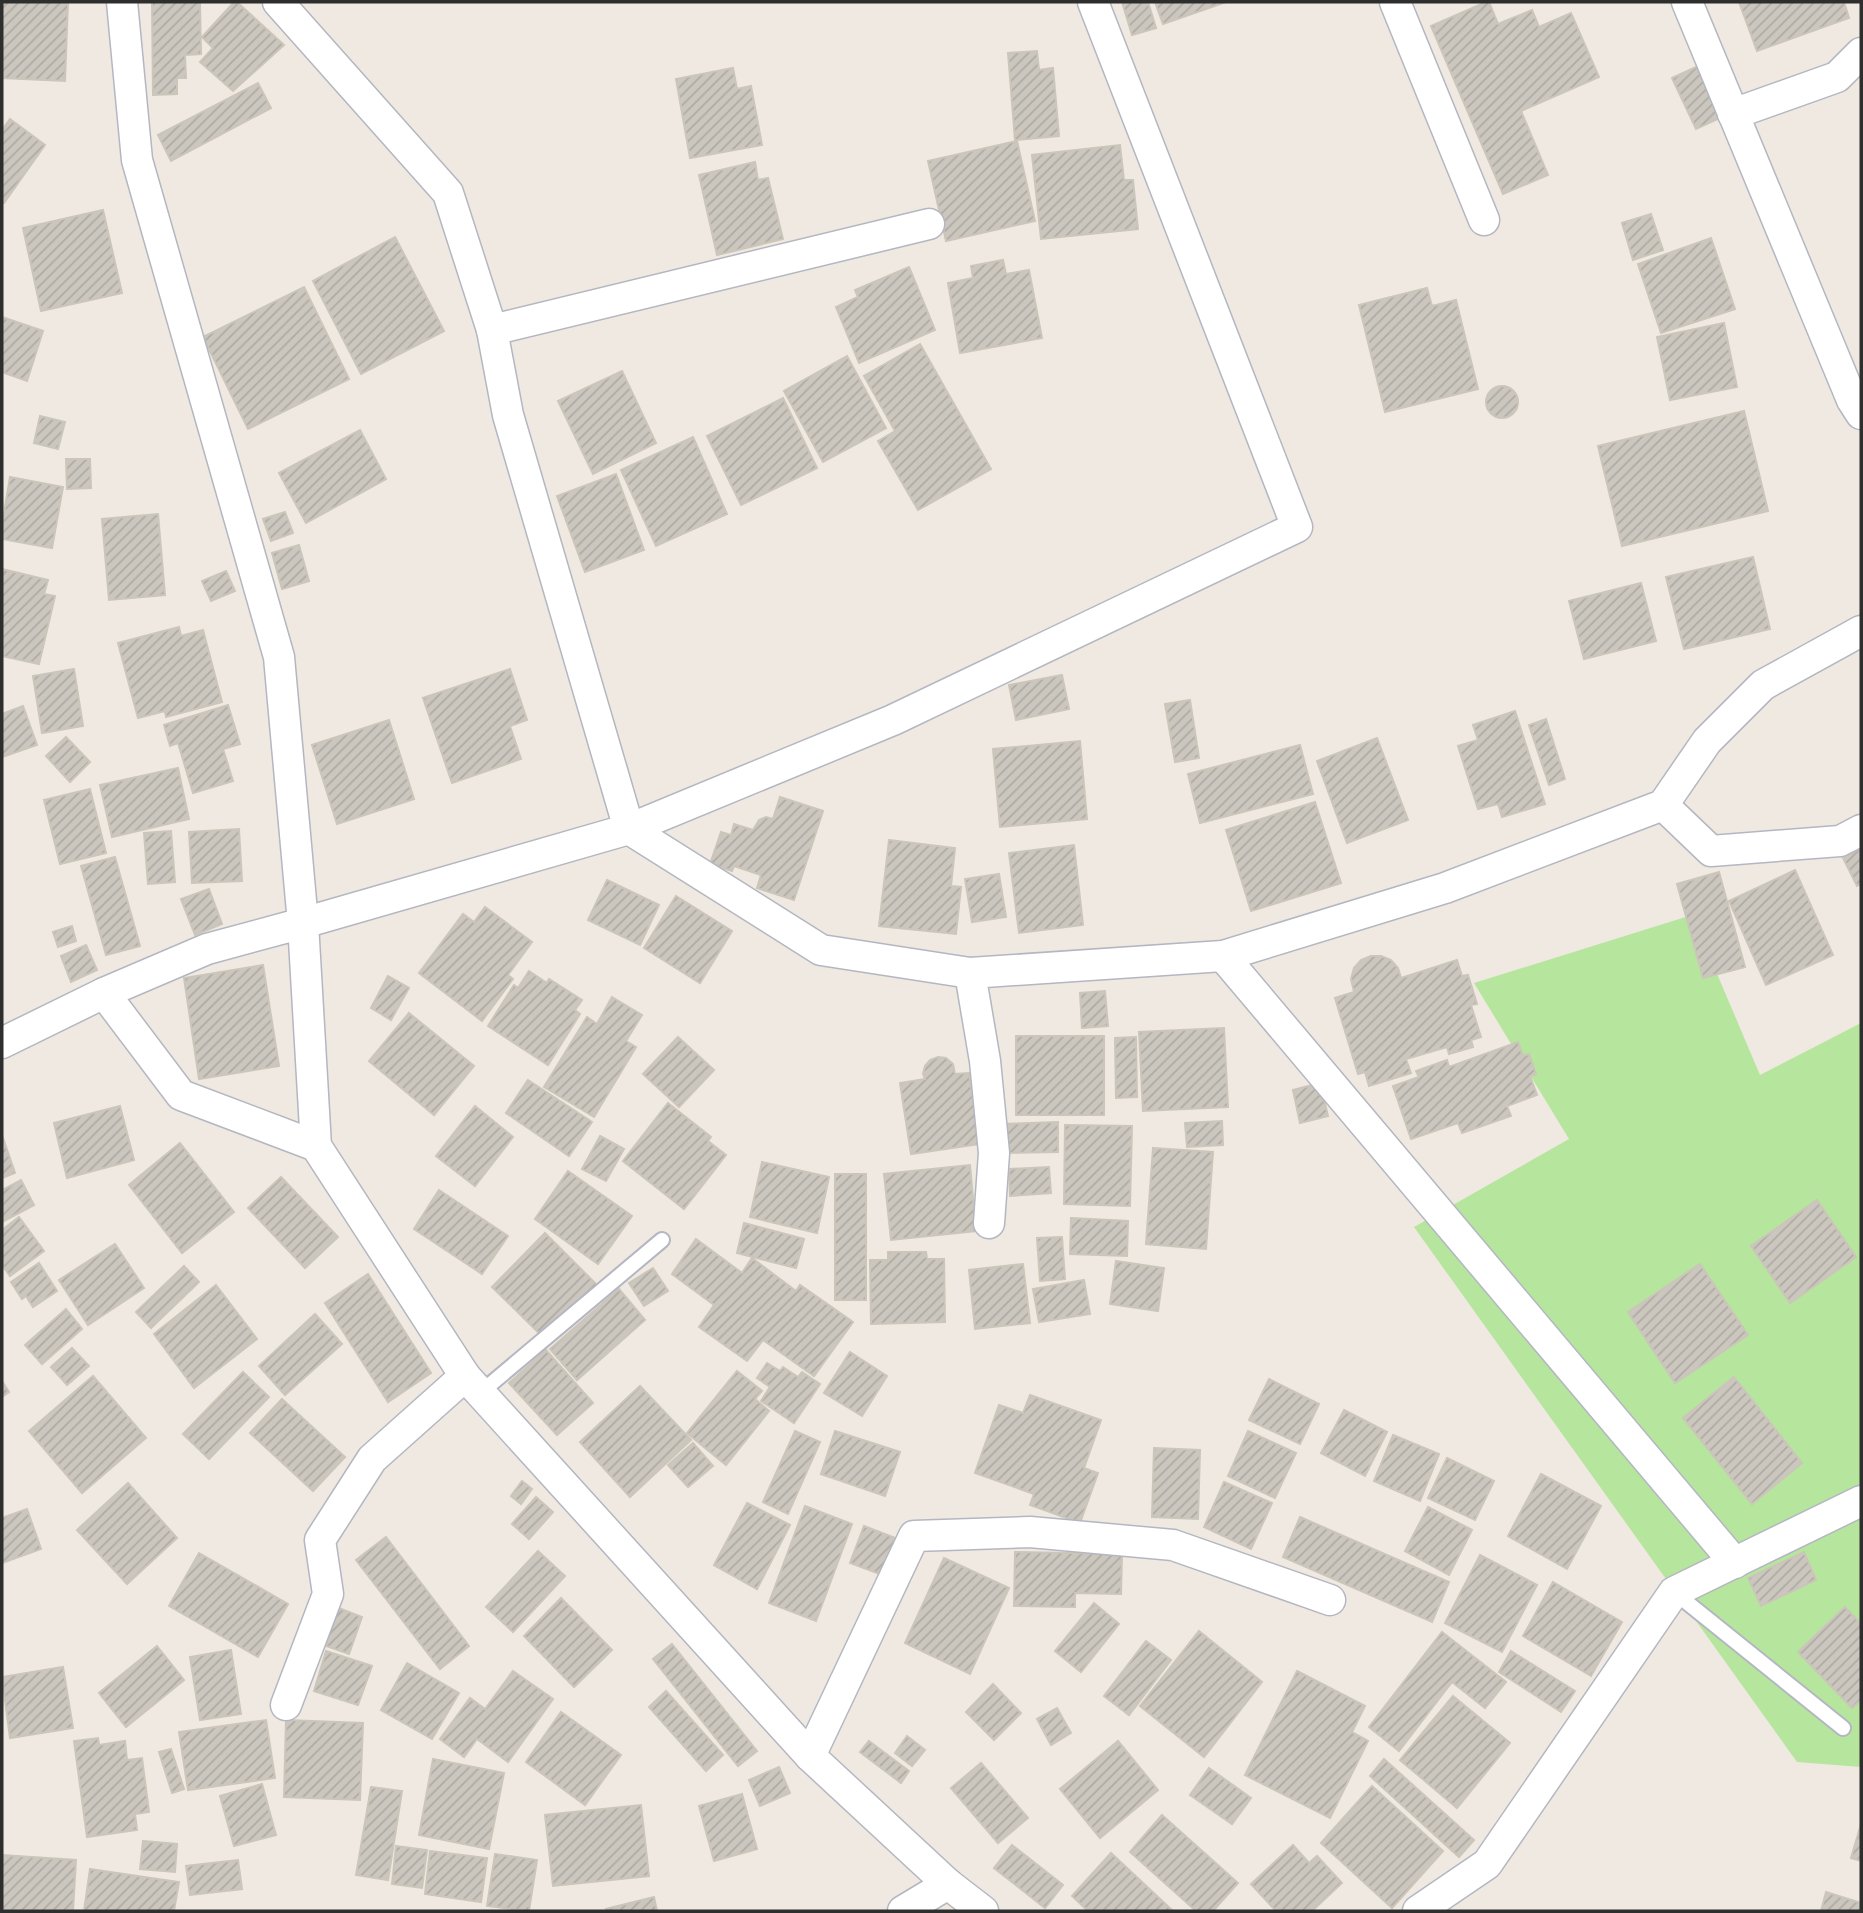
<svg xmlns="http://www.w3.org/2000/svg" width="1863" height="1913" font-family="Arial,sans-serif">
<defs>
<pattern id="building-hatch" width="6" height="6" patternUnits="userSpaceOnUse" patternTransform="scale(1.75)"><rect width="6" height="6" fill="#cbc7bf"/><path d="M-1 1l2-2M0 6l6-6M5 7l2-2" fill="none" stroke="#afaba4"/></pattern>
</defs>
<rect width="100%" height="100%" fill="#efe9e1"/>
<polygon fill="#b6e59e" points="1692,915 1760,1075 1861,1023 1861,1767 1797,1762 1414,1227 1569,1139 1474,983"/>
<g fill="url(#building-hatch)" stroke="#cbc5ba" stroke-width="2">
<polygon points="2,2 68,2 65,81 2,78"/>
<polygon points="152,2 200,2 201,54 185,55 186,78 177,78 177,94 153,95"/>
<polygon points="234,2 237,2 284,45 233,91 200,62 213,48 202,37"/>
<polygon points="1122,2 1148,2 1156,28 1132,35"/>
<polygon points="1155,2 1226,2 1163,24"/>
<polygon points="1486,2 1489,2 1498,24 1532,10 1539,27 1571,13 1599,77 1521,111 1548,175 1503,194 1431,26"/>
<polygon points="1739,2 1844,2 1849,18 1757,51"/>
<polygon points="1037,51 1039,70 1053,68 1059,136 1015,140 1008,53"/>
<polygon points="1698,66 1722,117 1696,129 1672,78"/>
<polygon points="733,68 737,89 751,86 762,145 690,158 676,79"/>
<polygon points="258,83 271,108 171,161 158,135"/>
<polygon points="10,119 45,145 4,203 2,202 2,130"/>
<polygon points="1017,141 1035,221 946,241 928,161"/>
<polygon points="1120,145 1124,180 1133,180 1138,229 1041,239 1032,155"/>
<polygon points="755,162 758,180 768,178 783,239 717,255 699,175"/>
<polygon points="103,210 122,293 41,311 23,228"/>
<polygon points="1651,214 1663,250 1633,260 1622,223"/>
<polygon points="395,237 444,331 361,374 313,281"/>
<polygon points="1711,238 1735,309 1661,333 1638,264"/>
<polygon points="1003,260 1006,274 1029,270 1042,338 960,353 948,283 973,278 971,266"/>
<polygon points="909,267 935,330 859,363 836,307 858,297 855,290"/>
<polygon points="304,287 349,379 248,429 203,337"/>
<polygon points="1427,288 1432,306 1456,300 1478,389 1385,412 1359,305"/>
<polygon points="2,317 43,331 27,381 2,372"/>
<polygon points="1724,323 1737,387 1670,400 1657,337"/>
<polygon points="920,344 991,469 918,510 878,441 895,431 864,376"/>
<polygon points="847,356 886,428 823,462 784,391"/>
<polygon points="622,371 656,443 593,474 558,401"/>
<circle cx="1502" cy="402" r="16"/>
<polygon points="783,398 817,468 741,505 707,436"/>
<polygon points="1744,411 1768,511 1622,546 1598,446"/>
<polygon points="40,416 65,422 58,449 34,443"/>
<polygon points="360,430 386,479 306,523 279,473"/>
<polygon points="693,437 727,514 656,546 621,470"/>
<polygon points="66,459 90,459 91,488 67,489"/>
<polygon points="616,474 644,550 585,572 557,496"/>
<polygon points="10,477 63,487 52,548 2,539 2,525"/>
<polygon points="285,512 293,533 271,541 263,519"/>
<polygon points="158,514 165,595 109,600 102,519"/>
<polygon points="299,545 309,581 282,589 272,553"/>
<polygon points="1753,557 1770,629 1684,649 1666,577"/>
<polygon points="2,569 48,580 44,594 55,596 39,664 2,656"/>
<polygon points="226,571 235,591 211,601 202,581"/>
<polygon points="1641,583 1656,641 1584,659 1569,601"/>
<polygon points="179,627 181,636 203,630 222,702 166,717 165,711 138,718 118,643"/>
<polygon points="74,669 83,726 42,733 33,676"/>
<polygon points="510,669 527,720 510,726 521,759 452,783 423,698"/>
<polygon points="1062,675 1069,709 1016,720 1009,685"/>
<polygon points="1190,700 1199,758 1175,762 1165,704"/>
<polygon points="228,705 240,744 223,749 233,781 193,793 178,743 170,746 164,725"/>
<polygon points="23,706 37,745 2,757 2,714"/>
<polygon points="1515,711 1545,804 1502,817 1498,804 1478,809 1458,746 1478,740 1473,725"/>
<polygon points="1546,719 1565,779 1549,785 1529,725"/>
<polygon points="389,720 414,799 337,824 312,745"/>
<polygon points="66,737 90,762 70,782 46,756"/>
<polygon points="1377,738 1408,820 1347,843 1317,761"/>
<polygon points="1080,741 1087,819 1000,827 993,749"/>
<polygon points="1300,745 1313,794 1200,823 1188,774"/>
<polygon points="178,768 189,819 112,837 100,785"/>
<polygon points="90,789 106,853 60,864 44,800"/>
<polygon points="780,797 823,811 794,900 757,888 761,875 734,866 732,871 710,864 721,832 731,835 734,824 753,830 759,820 766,817 773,819"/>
<polygon points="1315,802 1341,883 1251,911 1226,830"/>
<polygon points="239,829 242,881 192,883 189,832"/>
<polygon points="171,831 175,882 148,884 144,833"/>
<polygon points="889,840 955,848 951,886 961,887 956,934 879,926"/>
<polygon points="1074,845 1083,925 1019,933 1009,853"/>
<polygon points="1861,848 1861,884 1857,886 1843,858"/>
<polygon points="115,857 140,946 106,955 81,866"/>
<polygon points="1795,870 1833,955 1766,985 1729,901"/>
<polygon points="1719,872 1745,967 1703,978 1677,884"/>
<polygon points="999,874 1006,917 972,922 965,879"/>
<polygon points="607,880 659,905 640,945 588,920"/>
<polygon points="209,889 222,924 195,935 181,899"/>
<polygon points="676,896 732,931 700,983 644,948"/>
<polygon points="485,907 532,942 508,975 513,979 482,1021 419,973 463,914 474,922"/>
<polygon points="72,926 76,941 58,947 53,932"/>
<polygon points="86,945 97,970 71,982 61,956"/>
<polygon points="1371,956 1381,956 1391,960 1398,968 1401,978 1457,960 1462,976 1468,975 1477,1004 1471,1005 1481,1037 1471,1040 1473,1047 1449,1054 1447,1047 1406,1059 1411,1073 1369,1086 1365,1072 1358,1074 1335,998 1354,992 1351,979 1354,968 1361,960"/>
<polygon points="263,965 279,1066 199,1079 184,978"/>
<polygon points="529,971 547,983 549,979 582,1000 575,1010 580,1014 548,1065 488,1026 514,985 518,988"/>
<polygon points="388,976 409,988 391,1020 371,1008"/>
<polygon points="1105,991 1108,1026 1082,1028 1080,993"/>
<polygon points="612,997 642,1015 626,1041 636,1047 594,1117 544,1087 587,1017 597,1024"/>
<polygon points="409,1013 474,1066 434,1115 369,1061"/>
<polygon points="1224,1028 1228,1107 1143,1111 1139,1032"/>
<rect x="1016" y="1036" width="88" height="79"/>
<polygon points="678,1037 714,1070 679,1107 643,1074"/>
<polygon points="1136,1037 1137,1097 1116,1098 1115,1038"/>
<polygon points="1518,1042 1523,1056 1529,1054 1536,1074 1530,1076 1537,1095 1507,1106 1511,1116 1462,1133 1458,1123 1411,1139 1393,1086 1419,1077 1416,1071 1447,1060 1449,1067"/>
<polygon points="938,1057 946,1058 953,1064 955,1074 969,1073 980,1144 911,1154 900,1083 925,1079 923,1074 925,1066 930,1060"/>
<polygon points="528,1080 592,1122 569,1156 506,1113"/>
<polygon points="1320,1083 1328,1116 1300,1123 1293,1090"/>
<polygon points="668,1103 711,1137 708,1141 726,1155 684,1209 623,1161"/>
<polygon points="120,1106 134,1160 67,1178 54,1123"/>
<polygon points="475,1106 513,1137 475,1186 436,1156"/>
<polygon points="1222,1121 1223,1145 1187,1147 1185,1123"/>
<polygon points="1058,1122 1058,1152 1001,1153 1001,1124"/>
<polygon points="1065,1125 1132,1126 1130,1206 1064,1204"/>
<polygon points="2,1135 15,1173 2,1178"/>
<polygon points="600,1136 624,1149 606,1181 582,1169"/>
<polygon points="180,1143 234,1212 182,1253 129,1185"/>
<polygon points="1153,1148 1213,1152 1206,1249 1146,1244"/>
<polygon points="762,1162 829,1177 817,1233 750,1217"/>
<polygon points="970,1165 976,1231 891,1240 884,1174"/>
<polygon points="1049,1167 1051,1193 1010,1196 1009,1169"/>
<polygon points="568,1171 632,1216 598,1264 535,1219"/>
<rect x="835" y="1174" width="31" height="126"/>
<polygon points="281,1177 338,1237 305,1268 248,1208"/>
<polygon points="21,1180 34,1205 2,1222 2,1190"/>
<polygon points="439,1190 508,1236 482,1274 414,1229"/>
<polygon points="1817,1200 1856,1257 1790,1303 1751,1246"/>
<polygon points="19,1217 44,1251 10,1276 2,1265 2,1230"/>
<polygon points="1071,1218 1128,1221 1127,1256 1070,1254"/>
<polygon points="744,1223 804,1239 796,1268 737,1253"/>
<polygon points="545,1233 597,1285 544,1338 492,1287"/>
<polygon points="1062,1237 1065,1279 1040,1281 1037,1238"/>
<polygon points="696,1239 742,1273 752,1258 796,1291 800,1285 853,1322 814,1376 763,1340 747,1361 699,1327 714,1305 672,1274"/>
<polygon points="115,1244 144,1288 88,1325 59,1280"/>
<polygon points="888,1252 926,1252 927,1259 944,1259 945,1322 871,1324 870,1260 888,1260"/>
<polygon points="1116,1261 1164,1268 1158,1311 1110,1304"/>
<polygon points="39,1263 57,1291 33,1307 26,1296 22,1299 11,1282"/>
<polygon points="1023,1264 1030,1323 975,1329 969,1270"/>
<polygon points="1700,1264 1748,1335 1675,1383 1628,1312"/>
<polygon points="184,1266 199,1282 151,1328 136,1312"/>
<polygon points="653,1268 668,1291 644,1306 629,1283"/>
<polygon points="368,1274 431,1373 388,1402 325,1303"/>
<polygon points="1084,1280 1090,1314 1039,1322 1033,1289"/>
<polygon points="216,1285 257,1339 194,1388 154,1334"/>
<polygon points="619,1289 645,1320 577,1380 550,1349"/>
<polygon points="66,1309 82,1329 42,1364 25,1345"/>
<polygon points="315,1314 342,1344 285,1395 259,1366"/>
<polygon points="72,1348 89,1366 67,1385 51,1367"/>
<polygon points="546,1350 593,1403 557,1435 509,1383"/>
<polygon points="850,1352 887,1376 862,1416 824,1393"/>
<polygon points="767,1363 780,1371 783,1367 798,1377 802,1372 820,1384 794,1423 761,1401 770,1387 757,1378"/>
<polygon points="737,1371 762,1391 755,1399 769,1411 726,1465 687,1433"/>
<polygon points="243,1372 269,1397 209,1459 183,1434"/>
<polygon points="93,1376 146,1438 82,1493 29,1431"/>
<polygon points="1734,1377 1802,1463 1752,1504 1683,1418"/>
<polygon points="1269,1379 1319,1404 1300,1444 1249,1420"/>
<polygon points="2,1381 9,1392 2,1397"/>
<polygon points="640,1386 691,1440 630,1497 580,1442"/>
<polygon points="1030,1395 1101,1420 1084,1468 1098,1473 1080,1523 1030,1505 1034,1494 975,1473 999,1405 1023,1413"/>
<polygon points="282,1399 345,1457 313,1491 250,1433"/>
<polygon points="1344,1410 1387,1432 1365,1476 1321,1453"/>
<polygon points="795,1431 820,1442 788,1514 763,1502"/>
<polygon points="835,1431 900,1452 885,1496 821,1474"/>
<polygon points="1248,1431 1296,1453 1275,1498 1228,1476"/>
<polygon points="1393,1435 1439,1454 1420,1501 1374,1481"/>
<polygon points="693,1443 713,1466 688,1487 668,1465"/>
<polygon points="1154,1448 1200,1450 1198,1519 1152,1517"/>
<polygon points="1447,1458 1494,1481 1475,1520 1428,1498"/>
<polygon points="1541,1474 1601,1506 1567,1569 1508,1536"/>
<polygon points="522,1481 532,1489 521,1504 511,1496"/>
<polygon points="1224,1482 1272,1503 1251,1549 1204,1527"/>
<polygon points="128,1483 177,1538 127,1584 77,1530"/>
<polygon points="536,1497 553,1512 529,1539 512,1524"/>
<polygon points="747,1503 790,1525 757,1589 714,1565"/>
<polygon points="805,1506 852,1524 816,1621 769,1603"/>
<polygon points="1428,1507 1472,1530 1449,1575 1405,1551"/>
<polygon points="27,1509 41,1549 2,1563 2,1518"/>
<polygon points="1300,1517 1449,1582 1432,1622 1283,1557"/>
<polygon points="864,1526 898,1539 885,1576 850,1563"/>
<polygon points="386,1537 469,1646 440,1669 356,1560"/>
<polygon points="538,1551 565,1576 513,1632 486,1607"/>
<polygon points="1015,1552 1122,1554 1121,1594 1075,1593 1075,1607 1014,1606"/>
<polygon points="1804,1552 1816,1580 1761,1606 1748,1578"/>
<polygon points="199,1553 288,1604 258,1657 169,1606"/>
<polygon points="1480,1555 1537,1585 1502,1652 1445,1623"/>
<polygon points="944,1558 1009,1588 970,1674 905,1643"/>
<polygon points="1553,1582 1622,1622 1591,1676 1523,1636"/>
<polygon points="561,1598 612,1650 574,1687 524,1636"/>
<polygon points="1094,1603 1119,1624 1081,1672 1055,1651"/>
<polygon points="336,1607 362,1617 349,1654 323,1645"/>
<polygon points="1845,1607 1861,1624 1861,1700 1852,1708 1798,1652"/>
<polygon points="1199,1631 1262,1682 1204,1757 1140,1706"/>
<polygon points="1442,1632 1506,1682 1485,1708 1452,1682 1399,1751 1369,1727"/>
<polygon points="1146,1641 1171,1660 1129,1715 1104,1696"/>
<polygon points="672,1644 757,1751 738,1766 653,1659"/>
<polygon points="157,1646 184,1680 126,1727 99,1693"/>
<polygon points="231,1650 241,1714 200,1720 190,1657"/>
<polygon points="326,1651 372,1666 358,1705 314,1691"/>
<polygon points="1511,1651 1575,1691 1561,1712 1499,1672"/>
<polygon points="407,1663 459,1693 432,1739 381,1710"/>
<polygon points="63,1667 73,1728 10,1738 2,1677"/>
<polygon points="513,1671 553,1699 508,1762 477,1739 464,1757 440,1739 470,1698 485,1709"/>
<polygon points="1297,1671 1365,1706 1352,1732 1368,1741 1330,1818 1245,1775"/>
<polygon points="993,1684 1021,1713 994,1740 966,1712"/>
<polygon points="666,1691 723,1755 706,1771 649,1707"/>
<polygon points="1453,1696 1510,1743 1457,1808 1400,1760"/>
<polygon points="1057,1708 1071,1733 1051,1745 1037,1719"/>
<polygon points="561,1712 621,1755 585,1805 526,1762"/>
<polygon points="266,1720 275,1778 188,1790 179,1732"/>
<polygon points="286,1720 363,1723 360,1800 284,1797"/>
<polygon points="907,1736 925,1750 912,1766 895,1753"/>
<polygon points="98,1738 99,1745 125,1741 127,1760 142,1758 149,1812 135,1814 137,1830 87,1837 74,1741"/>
<polygon points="869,1741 909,1771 901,1783 860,1752"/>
<polygon points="1118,1741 1158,1790 1100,1838 1060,1789"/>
<polygon points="171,1749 184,1789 172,1793 159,1752"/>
<polygon points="433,1759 504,1773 489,1849 419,1835"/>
<polygon points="1384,1759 1474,1840 1459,1857 1370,1776"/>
<polygon points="981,1763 1028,1818 998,1843 951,1788"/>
<polygon points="779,1767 790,1793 760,1806 749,1780"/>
<polygon points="1209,1768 1251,1798 1232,1824 1190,1795"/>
<polygon points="262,1784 276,1835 234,1846 220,1796"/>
<polygon points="1372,1786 1443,1851 1392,1908 1321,1843"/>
<polygon points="371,1787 402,1791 388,1880 356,1875"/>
<polygon points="742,1794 757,1849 714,1861 699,1806"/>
<polygon points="641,1805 649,1876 553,1886 545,1815"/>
<polygon points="1162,1815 1238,1883 1213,1911 1196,1911 1130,1852"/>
<polygon points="1861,1824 1861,1861 1851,1858"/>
<polygon points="143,1841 177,1844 175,1872 140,1869"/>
<polygon points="1012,1845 1063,1885 1045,1908 994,1868"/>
<polygon points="1293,1845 1309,1863 1317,1856 1342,1883 1312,1911 1276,1911 1251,1884"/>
<polygon points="396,1846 427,1850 422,1888 392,1884"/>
<polygon points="430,1851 487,1858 481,1902 425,1894"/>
<polygon points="1111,1853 1173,1911 1088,1911 1072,1896"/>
<polygon points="495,1854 537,1860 529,1911 487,1906"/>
<polygon points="2,1855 76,1860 73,1911 2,1911"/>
<polygon points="238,1860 242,1889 190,1895 186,1866"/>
<polygon points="90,1869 179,1882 174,1911 84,1911"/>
<polygon points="1826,1892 1861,1903 1861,1911 1821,1911"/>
<polygon points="654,1897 657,1911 607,1911 606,1909"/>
</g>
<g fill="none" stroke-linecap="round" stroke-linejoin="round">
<defs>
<g id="lane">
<polyline points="480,1393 662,1240"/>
<polyline points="1674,1592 1843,1728"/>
</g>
<g id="street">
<polyline points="122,2 137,160 279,657 303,923 316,1146 465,1376 810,1756 948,1884 983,1911"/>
<polyline points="278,2 448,193 492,330 508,415 629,829 821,950 970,973 1223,956 1445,888 1663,805 1707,741 1763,685 1861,631"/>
<polyline points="1395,2 1484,220"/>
<polyline points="1687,2 1852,400 1861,414"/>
<polyline points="1733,114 1837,77 1861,53"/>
<polyline points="492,330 929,224"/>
<polyline points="1663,805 1711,851 1840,841 1861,830"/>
<polyline points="1223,956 1735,1563"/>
<polyline points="970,973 985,1061 994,1153 989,1223"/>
<polyline points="104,993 181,1095 316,1146"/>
<polyline points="2,1043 104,993 207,949 303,923 629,829 893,720 1297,527 1093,2"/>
<polyline points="286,1705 328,1594 320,1540 372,1459 465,1376"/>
<polyline points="810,1756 914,1536 1030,1532 1173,1545 1330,1600"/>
<polyline points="903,1911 948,1884"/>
<polyline points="1418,1911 1487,1864 1674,1592 1861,1501"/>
</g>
</defs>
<use href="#lane" stroke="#b4b7c1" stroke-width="18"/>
<use href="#street" stroke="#b4b7c1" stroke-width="33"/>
<use href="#lane" stroke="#fff" stroke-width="14"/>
<use href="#street" stroke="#fff" stroke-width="30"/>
</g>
<rect width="1863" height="1913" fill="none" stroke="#2e2e2e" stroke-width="7"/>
</svg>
